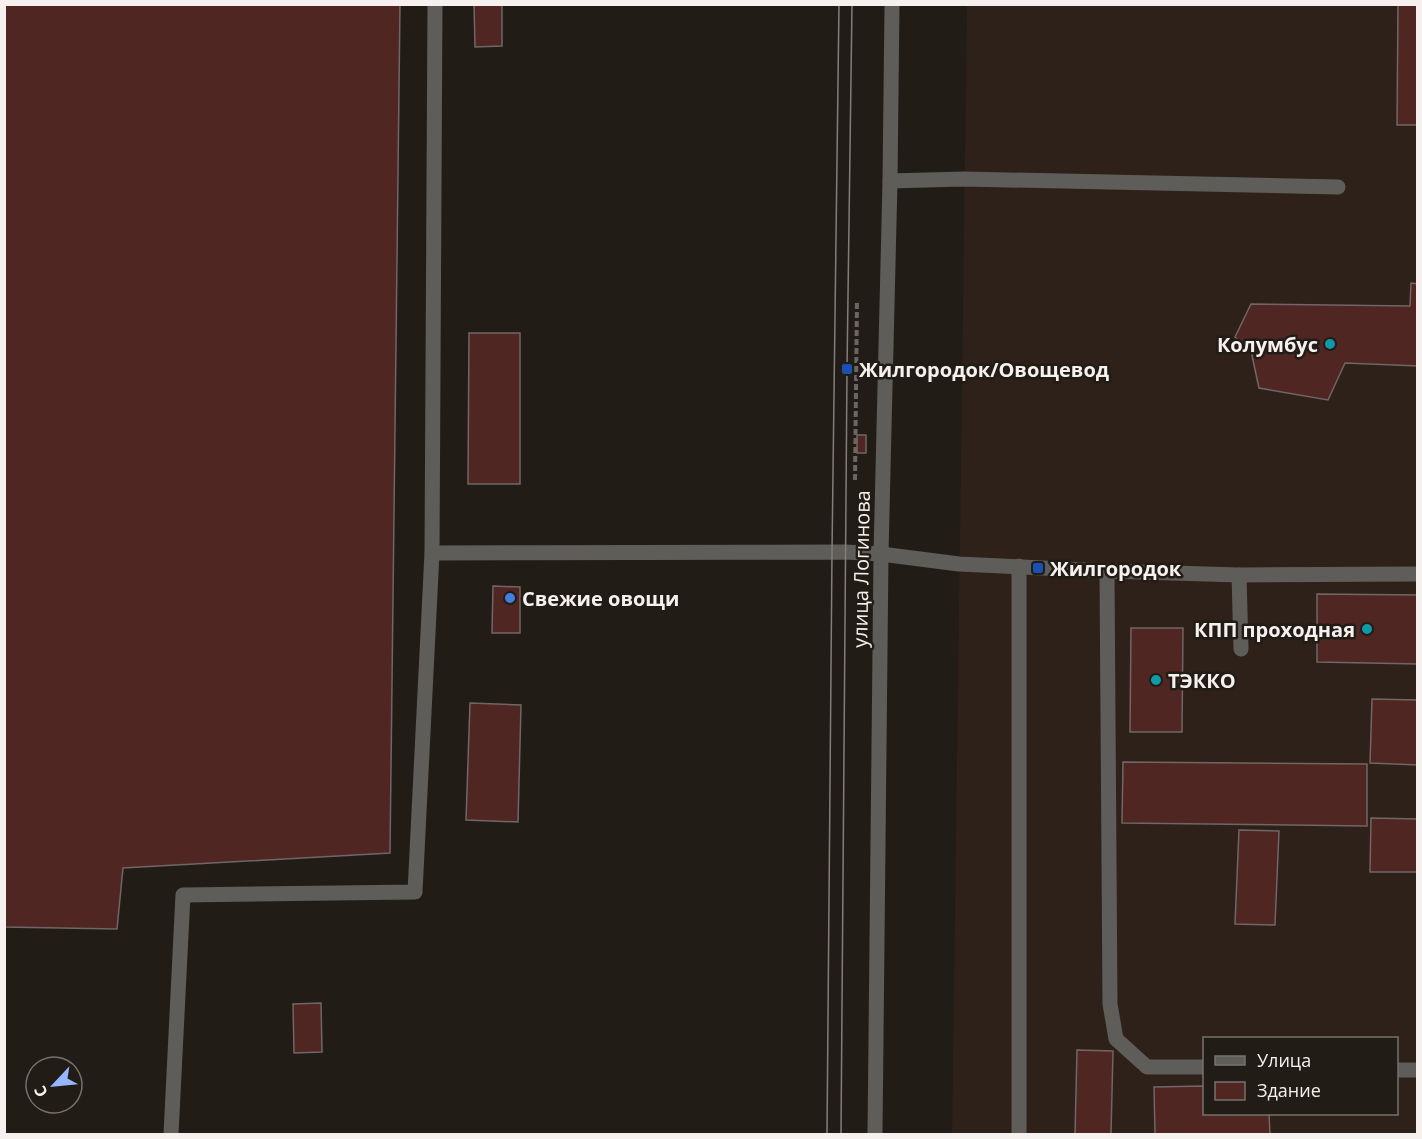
<svg xmlns="http://www.w3.org/2000/svg" width="1422" height="1139" font-family="'Open Sans',sans-serif">
<rect width="100%" height="100%" fill="#221c17"/>
<path fill="#2d2119" fill-rule="evenodd" d="M967,5H1417V1134H952ZM1204,1038H1396V1114H1204Z"/>
<g fill="#502623" stroke="#716665" stroke-width="1.5">
<polygon points="4,4 400,4 390,853 123,868 117,929 4,927"/>
<polygon points="474,4 502,4 502,46 475,47"/>
<polygon points="1398,4 1418,4 1418,125 1397,125"/>
<polygon points="1411,283 1418,284 1418,366 1345,363 1328,400 1259,388 1251,351 1235,337 1251,304 1410,306"/>
<polygon points="469,333 520,333 520,484 468,484"/>
<rect x="857" y="435" width="9" height="18"/>
<polygon points="493,586 520,587 520,633 492,633"/>
<polygon points="1317,594 1418,595 1418,664 1317,662"/>
<polygon points="1131,628 1183,628 1182,732 1130,732"/>
<polygon points="1372,699 1418,700 1418,765 1370,763"/>
<polygon points="470,703 521,705 518,822 466,820"/>
<polygon points="1123,762 1367,764 1367,826 1122,823"/>
<polygon points="1371,818 1418,819 1418,872 1370,872"/>
<polygon points="1239,830 1279,831 1275,925 1235,924"/>
<polygon points="321,1003 322,1052 294,1053 293,1004"/>
<polygon points="1077,1050 1113,1051 1111,1134 1075,1134"/>
<polygon points="1204,1086 1204,1114 1269,1114 1270,1134 1155,1134 1154,1087"/>
</g>
<g fill="none" stroke-linecap="round" stroke-linejoin="round">
<polyline stroke="#6c6662" stroke-width="4" stroke-dasharray="6 3" stroke-linecap="butt" points="855,480 857,300"/>
<g stroke="#5f5d59" stroke-width="15">
<polyline points="890,181 964,179 1338,187"/>
<polyline points="432,553 845,552 881,554 959,564 1107,571 1239,575 1418,574"/>
<polyline points="1107,571 1110,1004 1116,1039 1147,1067 1204,1067"/>
<polyline points="1239,575 1241,649"/>
<polyline points="1396,1070 1418,1070"/>
<polyline points="171,1134 183,895 415,892 432,553 435,4"/>
<polyline points="875,1134 881,554 890,181 892,4"/>
<polyline points="1019,1134 1019,566"/>
</g>
<g stroke="#837e7a" stroke-width="1.5">
<polyline points="827,1134 832,552 839,4"/>
<polyline points="841,1134 847,369 852,4"/>
</g>
</g>
<g fill="#0f9aa8" stroke="#221c17" stroke-width="2">
<circle cx="1330" cy="344" r="6"/>
<circle cx="1367" cy="629" r="6"/>
<circle cx="1156" cy="680" r="6"/>
</g>
<g fill="#1a4fb4" stroke="#221c17" stroke-width="2">
<rect x="841" y="363" width="12" height="12" rx="3"/>
<rect x="1032" y="562" width="12" height="12" rx="3"/>
</g>
<circle fill="#3f7fe0" stroke="#221c17" stroke-width="2" cx="510" cy="598" r="6"/>
<g text-anchor="middle" dominant-baseline="central" stroke-width="5" stroke-linejoin="round" paint-order="stroke">
<g font-size="20" font-weight="bold" fill="#f6f1ee" stroke="#221c17" text-anchor="start">
<text x="1318" y="344" text-anchor="end">Колумбус</text>
<text x="859" y="369">Жилгородок/Овощевод</text>
<text x="1050" y="568">Жилгородок</text>
<text x="522" y="598">Свежие овощи</text>
<text x="1355" y="629" text-anchor="end">КПП проходная</text>
<text x="1168" y="680">ТЭККО</text>
</g>
<g font-size="20" fill="#f6f1ee" stroke="#221c17">
<text transform="translate(861 569) rotate(-89)">улица Логинова</text>
</g>
</g>
<rect width="1422" height="1139" fill="none" stroke="#f6f1ee" stroke-width="12"/>
<rect x="1203" y="1037" width="195" height="78" fill="#221c17" stroke="#77716d" stroke-width="1.5"/>
<rect x="1215" y="1056" width="30" height="9" fill="#5f5d59" stroke="#77716d" stroke-width="1.5"/>
<text x="1257" y="1067" font-size="18" fill="#f6f1ee">Улица</text>
<rect x="1215" y="1082" width="30" height="18" fill="#502623" stroke="#77716d" stroke-width="1.5"/>
<text x="1257" y="1097" font-size="18" fill="#f6f1ee">Здание</text>
<g transform="translate(54 1085) rotate(244)"><circle r="28" fill="#221c17" stroke="#77716d" stroke-width="1.5"/>
<path d="M0-4.5L10 22L0 15L-10 22Z" fill="#96b6fd"/>
<text y="-9" font-size="16" font-weight="bold" text-anchor="middle" fill="#f6f1ee">С</text>
</g>
</svg>
